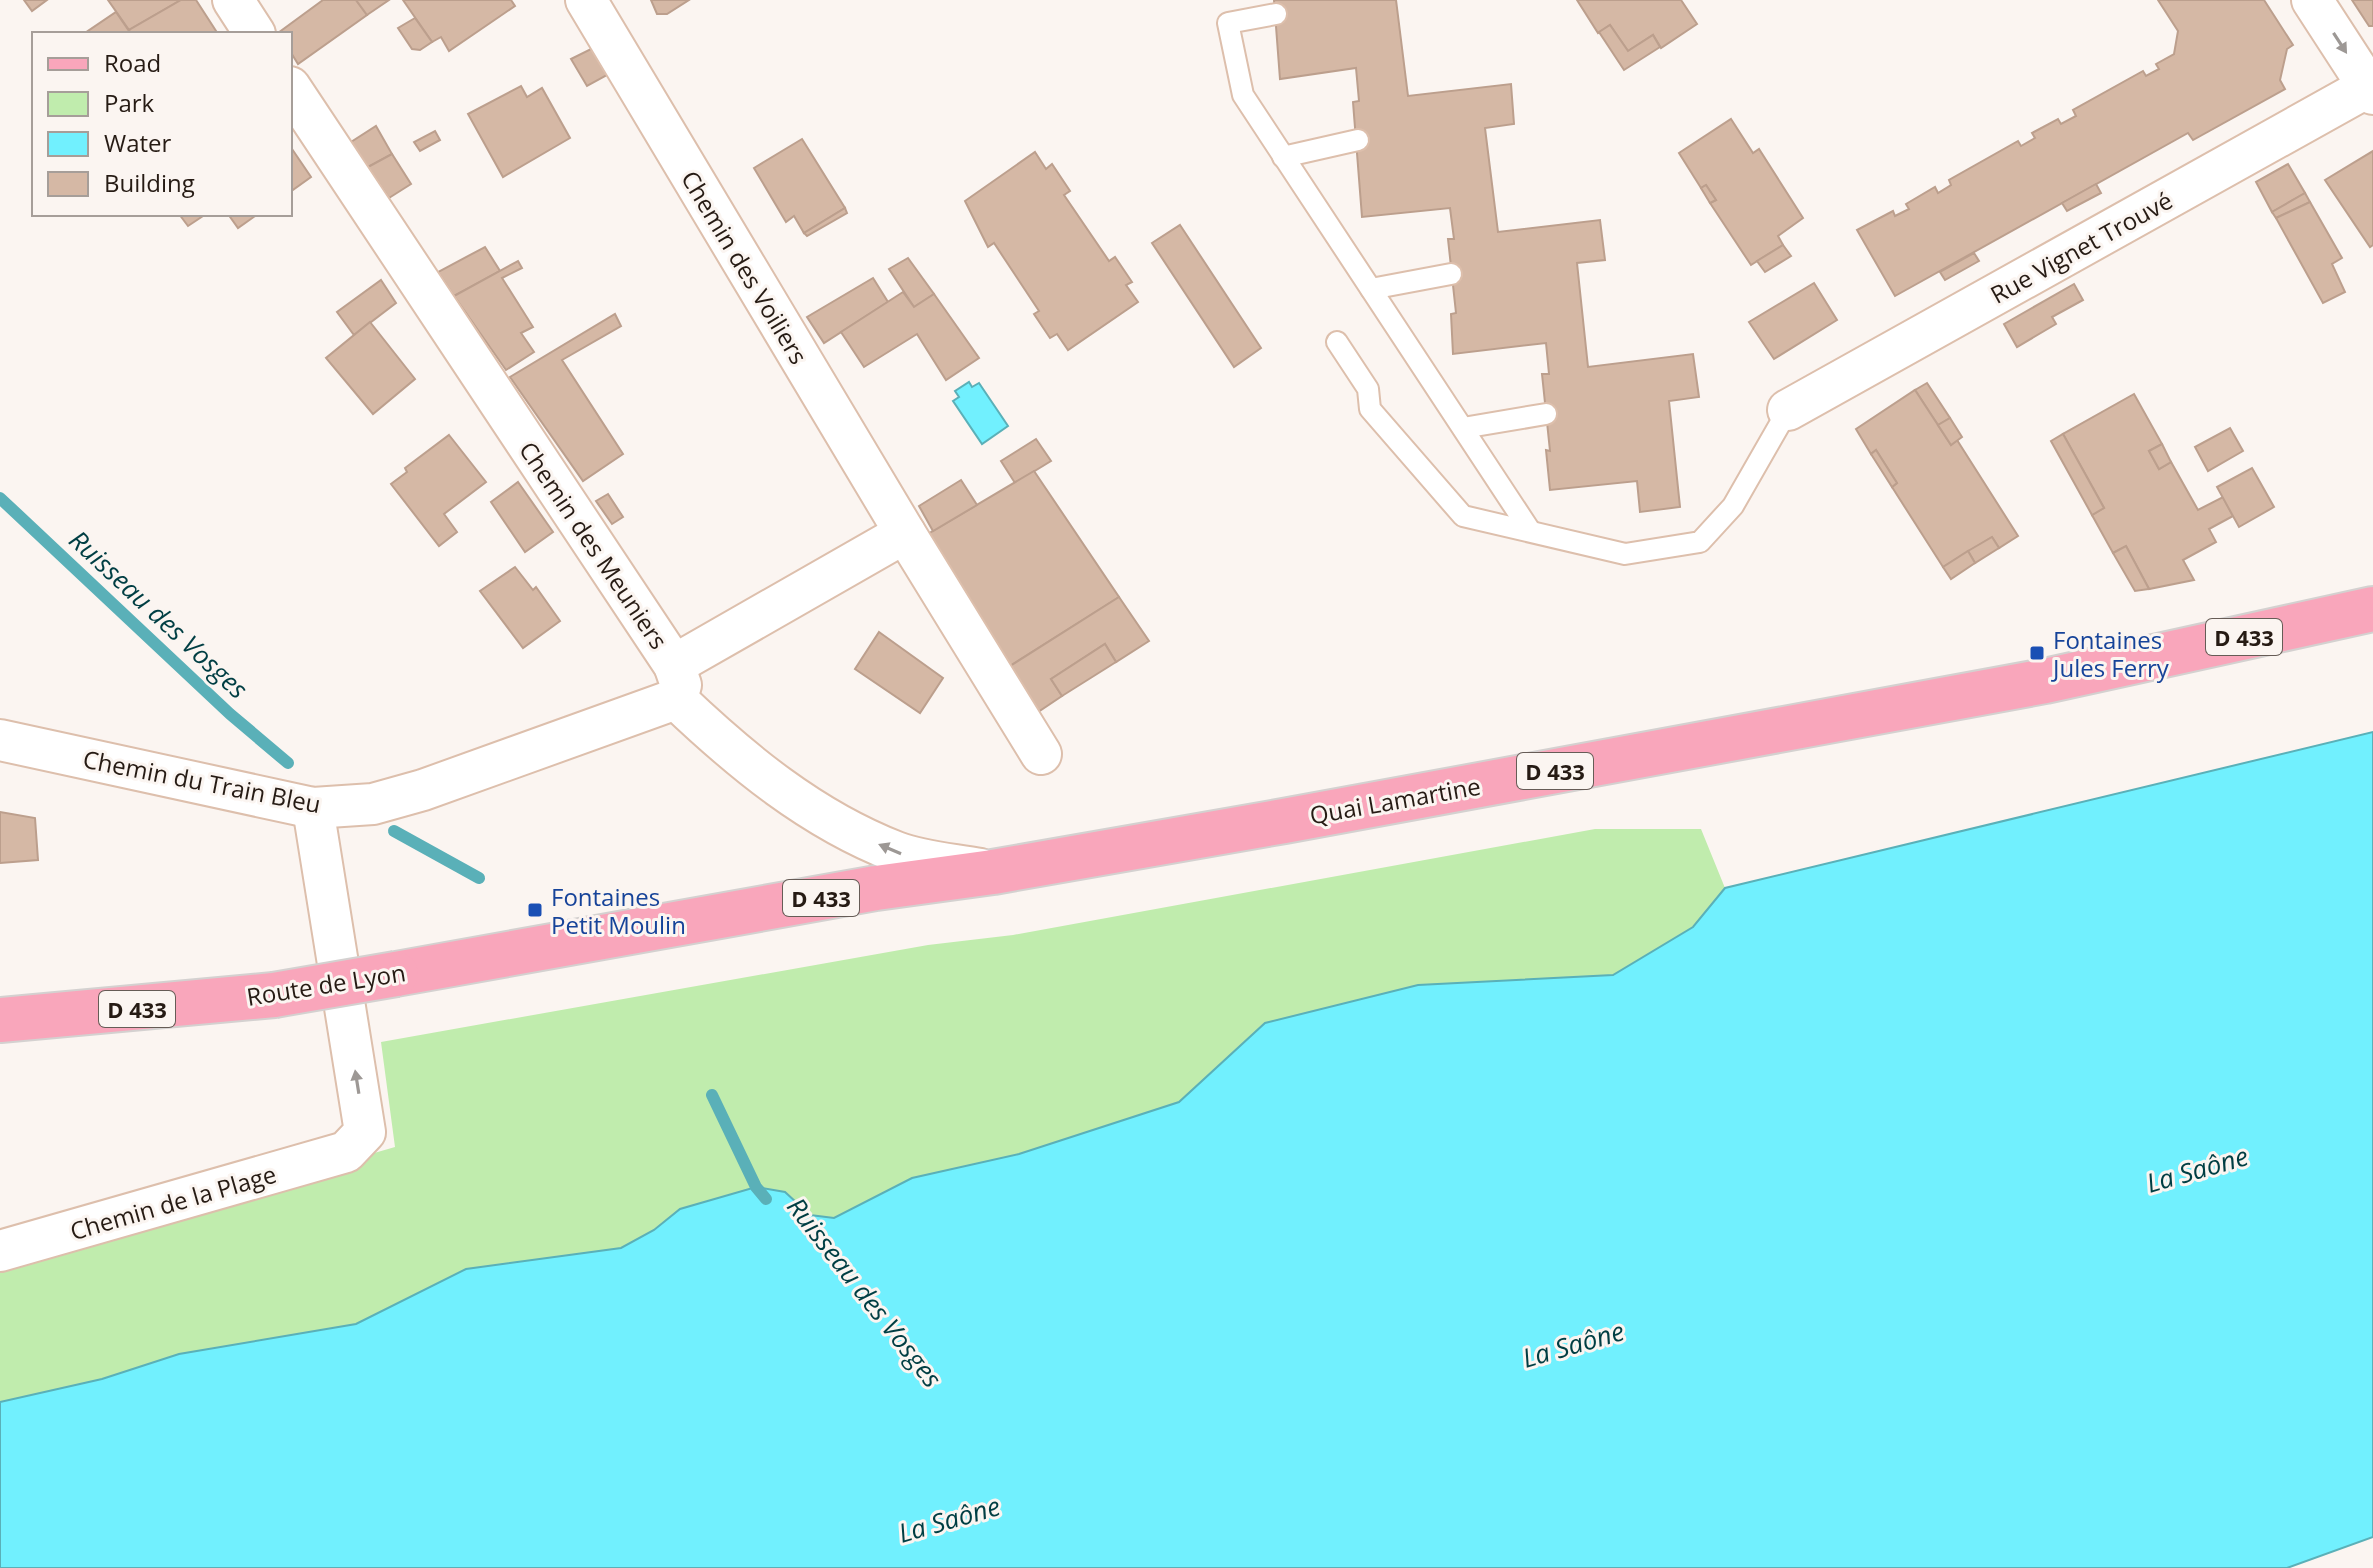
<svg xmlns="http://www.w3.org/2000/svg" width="2373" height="1568" font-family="'Open Sans',sans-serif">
<rect width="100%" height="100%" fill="#fbf5f1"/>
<polygon fill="#c0ecad" points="1595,829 1701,829 1725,888 1693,927 1613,975 1418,985 1265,1023 1179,1102 1019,1154 912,1178 834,1218 810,1215 785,1192 680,1209 654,1230 621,1248 466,1269 356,1324 179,1354 102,1379 0,1402 0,1261 395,1147 381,1042 928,945 1013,935"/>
<g fill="#71f0fe" stroke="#5ab0b8" stroke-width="2">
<polygon points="969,382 972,387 979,383 1008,426 982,444 953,401 959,397 955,391"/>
<polygon points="2373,732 2373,1537 2287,1568 0,1568 0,1402 102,1379 179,1354 356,1324 466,1269 621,1248 654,1230 680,1209 756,1187 785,1192 810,1215 834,1218 912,1178 1019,1154 1179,1102 1265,1023 1418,985 1613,975 1693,927 1725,888"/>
</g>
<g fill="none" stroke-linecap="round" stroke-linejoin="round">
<g stroke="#5ab0b8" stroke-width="12">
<polyline points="0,498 230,714 288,763"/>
<polyline points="394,831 479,878"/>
<polyline points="712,1095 756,1187 766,1199"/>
</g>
</g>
<g fill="#d5b8a5" stroke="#bc9f8d" stroke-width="2">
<polygon points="24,0 47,0 32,11"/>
<polygon points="108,0 181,0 129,30"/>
<polygon points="181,0 196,0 218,34 131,34 129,30"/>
<polygon points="323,0 356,0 367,15 298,64 290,51 290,34 278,33"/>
<polygon points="356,0 389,0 367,15"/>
<polygon points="403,0 511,0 515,6 449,51 441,37 432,42"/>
<polygon points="651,0 689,0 667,14 657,14"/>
<polygon points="1274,0 1396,0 1408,96 1511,84 1514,124 1485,128 1498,232 1600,220 1605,260 1577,263 1588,367 1693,354 1699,397 1669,401 1680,507 1640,512 1637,481 1550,490 1546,450 1550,451 1542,374 1549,374 1546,343 1453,354 1451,314 1456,313 1448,239 1454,239 1450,208 1362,217 1353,102 1359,101 1356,68 1280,79"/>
<polygon points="1577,0 1681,0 1697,24 1661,48 1653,35 1628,51 1610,25 1598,33"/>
<polygon points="2158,0 2264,0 2293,45 2287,49 2280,80 2285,89 2193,140 2188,133 1895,296 1857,230 1893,211 1895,216 1909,209 1906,204 1935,187 1938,193 1951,185 1949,180 2018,141 2021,146 2035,138 2032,133 2058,119 2061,124 2076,116 2073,110 2143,71 2146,76 2159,69 2156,64 2174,54 2178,31"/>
<polygon points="2352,0 2373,0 2373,26 2369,26"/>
<polygon points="116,12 131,34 86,34 85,33"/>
<polygon points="415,18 432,42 420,50 412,49 398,28"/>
<polygon points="1610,25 1628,51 1653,35 1660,47 1624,70 1599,32"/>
<polygon points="593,48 609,74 587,86 571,59"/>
<polygon points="521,86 527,97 542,88 570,138 503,177 468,114"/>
<polygon points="1731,119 1753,153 1759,149 1803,218 1778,236 1783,245 1751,265 1710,203 1716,200 1706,185 1701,188 1679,153"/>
<polygon points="376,126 392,154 368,167 351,142"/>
<polygon points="435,131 440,140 420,151 414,142"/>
<polygon points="802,139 845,208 804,233 794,216 786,222 754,168"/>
<polygon points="290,146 311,177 290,192"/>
<polygon points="2373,151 2373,245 2370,247 2325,180"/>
<polygon points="1035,152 1046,169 1052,164 1070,191 1064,195 1109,261 1115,257 1132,282 1126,285 1138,302 1068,350 1057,334 1050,338 1034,314 1039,311 994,243 988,247 965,201"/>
<polygon points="392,154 411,184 389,198 368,167"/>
<polygon points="2288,164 2305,193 2272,212 2256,182"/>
<polygon points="2096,184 2101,193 2067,211 2062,203"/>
<polygon points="1706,185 1716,200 1710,203 1701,188"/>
<polygon points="2305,193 2310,202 2276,218 2272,212"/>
<polygon points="2310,202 2342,258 2332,264 2345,292 2323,303 2276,218"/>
<polygon points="845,208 847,213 807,236 804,233"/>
<polygon points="179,214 206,214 188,226"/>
<polygon points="228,214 258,214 238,228"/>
<polygon points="1180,225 1261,348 1234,367 1152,243"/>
<polygon points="1783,245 1791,256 1765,272 1757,261"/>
<polygon points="485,247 500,271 454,296 438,272"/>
<polygon points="1974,253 1979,261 1945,280 1940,272"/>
<polygon points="908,258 934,294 914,307 889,269"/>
<polygon points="518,261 522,268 502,278 533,327 521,333 534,352 506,370 454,296"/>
<polygon points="873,278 888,302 824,343 807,317"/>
<polygon points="381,280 396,303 354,335 337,312"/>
<polygon points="1814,283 1837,320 1774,359 1749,322"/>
<polygon points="2074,284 2083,300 2052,317 2056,324 2017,347 2004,324"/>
<polygon points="903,292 914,307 934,294 979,358 946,380 917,334 864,367 841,332"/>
<polygon points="615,314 621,326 562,360 623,454 583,481 510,377"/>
<polygon points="370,322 415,379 373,414 326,358"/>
<polygon points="1927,383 1950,418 1938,425 1915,390"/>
<polygon points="1915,390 1951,445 1957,440 2018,536 1999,548 1992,537 1943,567 1892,487 1897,483 1876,450 1871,454 1856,429"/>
<polygon points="2134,394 2162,444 2149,451 2159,469 2171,462 2198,510 2223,497 2233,516 2209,529 2216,542 2183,560 2194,580 2149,589 2126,546 2113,553 2092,515 2104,508 2063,434"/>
<polygon points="1950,418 1962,437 1951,445 1938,425"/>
<polygon points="2230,428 2243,451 2208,471 2195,447"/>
<polygon points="2063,434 2104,508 2092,515 2051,441"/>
<polygon points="449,435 486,482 444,514 457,532 439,546 391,484 407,472 405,468"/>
<polygon points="1036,439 1051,461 1015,483 1001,461"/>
<polygon points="2162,444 2171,462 2159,469 2149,451"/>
<polygon points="1876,450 1897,483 1892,487 1871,454"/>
<polygon points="2252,468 2274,507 2239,527 2217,487"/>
<polygon points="1034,471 1119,597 1007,668 926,535"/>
<polygon points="961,480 977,505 933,531 919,506"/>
<polygon points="518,482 553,532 525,552 491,502"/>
<polygon points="608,494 623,517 612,524 596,501"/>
<polygon points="1992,537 1999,548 1975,563 1968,551"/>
<polygon points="2126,546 2149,589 2135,591 2113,553"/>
<polygon points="1968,551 1975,563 1951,579 1943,567"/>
<polygon points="515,567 533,590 536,587 560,621 523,648 480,591"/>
<polygon points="1119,597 1149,641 1116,662 1105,644 1051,679 1062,696 1035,714 1007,668"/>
<polygon points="879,632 943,678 920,713 855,669"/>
<polygon points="1105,644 1116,662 1062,696 1051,679"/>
<polygon points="0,812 35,818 38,860 0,863"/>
</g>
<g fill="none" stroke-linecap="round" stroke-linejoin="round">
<defs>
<g id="service">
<polyline points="1276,14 1228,23 1243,95 1529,529"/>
<polyline points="1283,157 1358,140"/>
<polyline points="1371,289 1451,274"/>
<polyline points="1337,342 1368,389 1370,409 1463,516 1625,554 1700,542 1733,506 1788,410"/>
<polyline points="1463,428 1546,414"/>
</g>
<g id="minor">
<polyline points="233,0 255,34"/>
<polyline points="586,0 905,533 674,665"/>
<polyline points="2312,0 2373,94"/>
<polyline points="290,87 674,665 681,685 676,699"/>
<polyline points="1788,410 2373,84"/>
<polyline points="905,533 1041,754"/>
<path d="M676,699C741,761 811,819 896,852C921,862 953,864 980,869"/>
<polyline points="0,740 313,808 373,804 423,790 676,699"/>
<polyline points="0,1251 346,1152 365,1132 313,808"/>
</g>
<g id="primary">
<polyline points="396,974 876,888 993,872 1284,821 2045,681 2373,609"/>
<polyline points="0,1020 274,995"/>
</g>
</defs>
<use href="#service" stroke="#ddbfac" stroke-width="24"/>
<use href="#minor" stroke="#ddbfac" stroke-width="44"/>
<use href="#primary" stroke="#d4d1d0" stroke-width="48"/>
<use href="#service" stroke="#fff" stroke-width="20"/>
<use href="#minor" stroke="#fff" stroke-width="40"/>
<use href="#primary" stroke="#f9a6bb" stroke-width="44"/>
<defs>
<polyline id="primary-bridge" points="274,995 396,974"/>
</defs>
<use href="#primary-bridge" stroke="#d4d1d0" stroke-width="48" stroke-linecap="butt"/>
<use href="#primary-bridge" stroke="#f9a6bb" stroke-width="44"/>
</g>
<defs><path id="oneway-solid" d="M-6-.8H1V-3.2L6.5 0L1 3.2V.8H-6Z" transform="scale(2)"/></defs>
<g fill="#9d9895">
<use href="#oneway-solid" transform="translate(2340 43) rotate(57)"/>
<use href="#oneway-solid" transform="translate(890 849) rotate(-157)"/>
<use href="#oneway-solid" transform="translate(357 1082) rotate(-99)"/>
</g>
<g fill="#1a4fb4" stroke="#fbf5f1" stroke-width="3">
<rect x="2029" y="645" width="16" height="16" rx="4"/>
<rect x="527" y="902" width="16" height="16" rx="4"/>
</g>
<g text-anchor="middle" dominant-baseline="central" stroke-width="6" stroke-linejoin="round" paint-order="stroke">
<g fill="#fbf5f1" stroke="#665c56" stroke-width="2">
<rect x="2206" y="619" width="76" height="36" rx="6"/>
<rect x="1517" y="753" width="76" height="36" rx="6"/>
<rect x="783" y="880" width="76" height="36" rx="6"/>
<rect x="99" y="991" width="76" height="36" rx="6"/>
</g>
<g font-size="22" font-weight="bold" fill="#261b14">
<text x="2244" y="637">D 433</text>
<text x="1555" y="771">D 433</text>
<text x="821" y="898">D 433</text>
<text x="137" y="1009">D 433</text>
</g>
<g font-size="24" fill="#261b14" stroke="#fbf5f1">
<text transform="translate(2081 247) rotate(-29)">Rue Vignet Trouvé</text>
<text transform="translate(745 267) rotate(59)">Chemin des Voiliers</text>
<text transform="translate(594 545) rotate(56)">Chemin des Meuniers</text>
<text transform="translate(202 781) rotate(11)">Chemin du Train Bleu</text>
<text transform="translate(1395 800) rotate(-10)">Quai Lamartine</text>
<text transform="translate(326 984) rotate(-9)">Route de Lyon</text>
<text transform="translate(173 1202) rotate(-16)">Chemin de la Plage</text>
</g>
<g font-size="24" fill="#164399" stroke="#fbf5f1" text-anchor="start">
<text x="2053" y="639">Fontaines<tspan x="2053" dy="28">Jules Ferry</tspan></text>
<text x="551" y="896">Fontaines<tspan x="551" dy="28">Petit Moulin</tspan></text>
</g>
<g font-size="26" font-style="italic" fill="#003e43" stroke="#fbf5f1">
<text transform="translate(159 614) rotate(43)">Ruisseau des Vosges</text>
<text transform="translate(2197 1169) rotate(-16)">La Saône</text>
<text transform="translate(865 1292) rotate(52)">Ruisseau des Vosges</text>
<text transform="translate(1573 1344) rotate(-16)">La Saône</text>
<text transform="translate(949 1519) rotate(-16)">La Saône</text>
</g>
</g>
<rect x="32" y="32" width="260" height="184" fill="#fbf5f1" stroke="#a69e99" stroke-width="2"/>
<rect x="48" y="58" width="40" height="12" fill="#f9a6bb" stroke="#a69e99" stroke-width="2"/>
<text x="104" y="72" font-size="24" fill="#261b14">Road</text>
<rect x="48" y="92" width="40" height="24" fill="#c0ecad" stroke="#a69e99" stroke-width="2"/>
<text x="104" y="112" font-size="24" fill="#261b14">Park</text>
<rect x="48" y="132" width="40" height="24" fill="#71f0fe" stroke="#a69e99" stroke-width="2"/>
<text x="104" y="152" font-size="24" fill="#261b14">Water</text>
<rect x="48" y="172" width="40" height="24" fill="#d5b8a5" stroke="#a69e99" stroke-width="2"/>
<text x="104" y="192" font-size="24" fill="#261b14">Building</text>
</svg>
